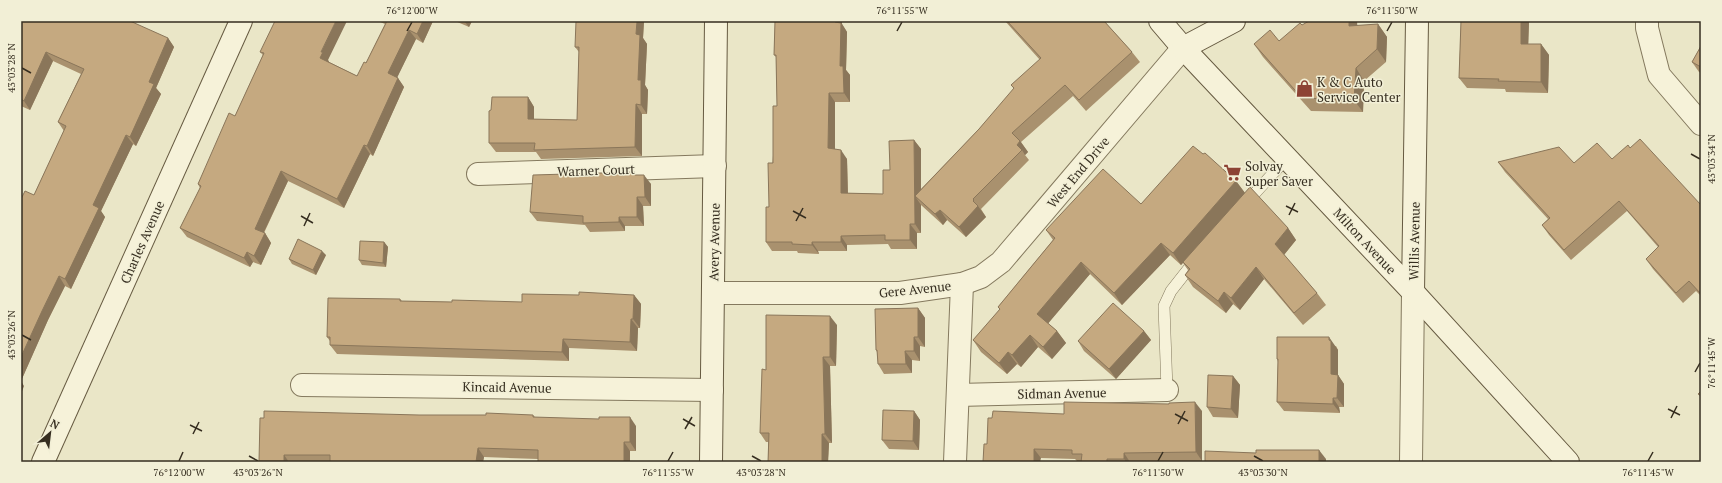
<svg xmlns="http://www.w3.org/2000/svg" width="1722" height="483" font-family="'PT Serif',serif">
<rect width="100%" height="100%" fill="#eae6c7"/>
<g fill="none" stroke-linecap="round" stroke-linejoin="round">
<defs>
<g id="lane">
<polyline points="1246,203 1287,158"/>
<polyline points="1167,390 1164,306 1171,291 1197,258"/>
</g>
<g id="street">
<polyline points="1647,21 1647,28 1659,75 1701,124"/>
<polyline points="478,174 715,166"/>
<polyline points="713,293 900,293 962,284 981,277 1001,262 1183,48"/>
<polyline points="302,385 712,390"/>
<polyline points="958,395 1167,390"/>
<polyline points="955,462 962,284"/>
<polyline points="1411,462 1413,292"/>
</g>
<g id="secondary">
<polyline points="1160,21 1183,48 1413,292 1568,462"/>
<polyline points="1183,48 1234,21"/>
<polyline points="1413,292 1417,21"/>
<polyline points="43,462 241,21"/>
<polyline points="711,462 716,21"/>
</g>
</defs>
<use href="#lane" stroke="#84795e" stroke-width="12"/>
<use href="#street" stroke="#84795e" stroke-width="24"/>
<use href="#secondary" stroke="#665a41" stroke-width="24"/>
<use href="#lane" stroke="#f6f2d9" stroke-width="11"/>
<use href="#street" stroke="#f6f2d9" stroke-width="22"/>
<use href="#secondary" stroke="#f6f2d9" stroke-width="22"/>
</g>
<g fill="#a9916e">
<polygon points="21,21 168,38 174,47 156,88 161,94 136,146 133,144 101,211 105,217 71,289 65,286 48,320 21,381 21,199 34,195 64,131 58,122 81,74 53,61 30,110 21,106"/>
<polygon points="378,21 433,21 423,43 416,39 397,77 404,87 373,156 370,154 344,208 288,181 264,233 265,233 271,243 261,265 253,262 250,267 187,237 180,228 200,188 198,184 235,116 263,55 260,52 328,60 329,62 357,76 366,63 385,24"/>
<polygon points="455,21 472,21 469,27"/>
<polygon points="644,21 643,38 647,44 645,85 648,90 647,114 642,114 642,156 541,159 536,152 496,152 489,143 491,110 528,97 534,107 534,119 577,120 579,52 575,47"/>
<polygon points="775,21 842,21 842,24 847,32 846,70 850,75 850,102 835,102 835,149 847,159 848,193 883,194 890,170 914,140 921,149 921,189 979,129 1014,89 1011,85 1040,60 1005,21 1104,21 1132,52 1140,62 1086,111 1073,96 1021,142 1028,152 1025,155 1029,160 981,209 986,217 966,237 947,220 943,225 921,205 921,233 917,233 917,249 891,249 888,244 847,245 847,251 818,251 819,254 798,253 797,251 772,251 766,242 777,106 776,57 774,55"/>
<polygon points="1357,21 1357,26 1378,24 1387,37 1386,62 1364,81 1363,112 1311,111 1263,57 1254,44 1279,41 1302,25"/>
<polygon points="1461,21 1529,21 1528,44 1541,44 1549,55 1548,93 1506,92 1505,89 1467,88 1459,78"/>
<polygon points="1701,46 1701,73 1699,72 1692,62"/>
<polygon points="1630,148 1701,205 1701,296 1696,291 1683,303 1653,269 1646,259 1658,247 1627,211 1571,260 1549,235 1542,225 1548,219 1505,172 1498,162 1574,163 1612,159"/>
<polygon points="1203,154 1236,181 1245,193 1288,228 1296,240 1284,255 1317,293 1326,305 1303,325 1264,279 1240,310 1233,304 1226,313 1193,287 1185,275 1188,270 1183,263 1181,265 1170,255 1122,305 1090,274 1048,323 1057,331 1066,343 1052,359 1038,347 1021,367 1017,364 1007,374 981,352 973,340 1000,310 998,307 1053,240 1046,230 1141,204"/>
<polygon points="637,175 651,184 651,206 643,206 644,226 625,226 625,231 590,232 585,225 537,221 530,212"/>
<polygon points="384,242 388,247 386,267 362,265 359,260"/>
<polygon points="326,255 316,275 292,264 289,259"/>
<polygon points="579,295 634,295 641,304 640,328 638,328 637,351 569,348 569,361 337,354 330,345 330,341 327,337 400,299 402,301 452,302 522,302"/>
<polygon points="918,308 925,318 925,347 920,346 920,361 912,360 912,373 884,374 878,364 877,352 876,350"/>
<polygon points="837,325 836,366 830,366 832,443 829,443 828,462 768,462 768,442 766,442 760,433 766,370"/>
<polygon points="1144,331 1151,340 1116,379 1084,351 1078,341"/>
<polygon points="1336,346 1338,350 1338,375 1344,384 1344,407 1339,407 1340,413 1284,411 1277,402 1278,362 1277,359"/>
<polygon points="1233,376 1240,385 1238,418 1213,417 1207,407"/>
<polygon points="914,411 920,420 919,450 889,449 882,440"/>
<polygon points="1202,411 1202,461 1131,462 1078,462 1075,459 1041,458 987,444 1064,414"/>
<polygon points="419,415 533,415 535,417 636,426 636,451 630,451 630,462 538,462 538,459 484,457 483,462 260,462 259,461 264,418"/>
</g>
<g fill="#8a765a">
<polygon points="336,21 347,21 328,60 329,62 326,67 320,58 321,52"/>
<polygon points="423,21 433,21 423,43 417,34"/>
<polygon points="464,21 472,21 469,27"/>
<polygon points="637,21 644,21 643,38 647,44 645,85 648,90 647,114 641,105 638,80 636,34"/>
<polygon points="835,21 842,21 842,24 847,32 846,70 850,75 850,102 844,93 840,66"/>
<polygon points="1349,21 1357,21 1358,39 1349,26"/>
<polygon points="1521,21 1529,21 1528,55 1521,44"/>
<polygon points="1378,24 1387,37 1386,62 1377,49"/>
<polygon points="409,30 416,39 395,82 388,73"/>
<polygon points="168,38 174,47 156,88 161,94 136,146 130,137 149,82"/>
<polygon points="1541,44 1549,55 1548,93 1541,82"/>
<polygon points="46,52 53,61 30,110 24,101"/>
<polygon points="1356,68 1364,81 1363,112 1354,100"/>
<polygon points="398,78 404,87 373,156 367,146"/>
<polygon points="829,93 835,102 835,157 828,148"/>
<polygon points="528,97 534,107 534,128 528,119"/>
<polygon points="636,104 642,114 642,156 635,147"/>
<polygon points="126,135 133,144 101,211 105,217 71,289 65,279 93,205"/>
<polygon points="914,140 921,149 921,201 915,196"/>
<polygon points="1020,141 1028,152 1025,155 1022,150 1017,145"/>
<polygon points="364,145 370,154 344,208 337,199"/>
<polygon points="841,150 847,159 848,202 841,193"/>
<polygon points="281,171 288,181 261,238 255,229"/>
<polygon points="644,175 651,184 651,206 645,197"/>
<polygon points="1236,181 1245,193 1181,265 1173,253"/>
<polygon points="915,196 921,205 921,233 915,224"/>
<polygon points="637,197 643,206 644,226 637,217"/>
<polygon points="978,206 986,217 966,237 959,227"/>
<polygon points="940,210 947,220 943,225 935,214"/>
<polygon points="619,217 625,226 625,231 619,222"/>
<polygon points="910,224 917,233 917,249 910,240"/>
<polygon points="1288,228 1296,240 1283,256 1275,244"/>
<polygon points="265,233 271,243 261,265 254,256"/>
<polygon points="841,236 847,245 847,251 841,242"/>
<polygon points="384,242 388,247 386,267 383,263"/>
<polygon points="812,242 818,251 819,254 812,245"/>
<polygon points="1161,243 1170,255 1122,305 1114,293"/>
<polygon points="322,251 326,255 316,275 313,270"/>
<polygon points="247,252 253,262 250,267 244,258"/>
<polygon points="1081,262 1090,274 1046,326 1037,314"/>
<polygon points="1256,267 1264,279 1240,310 1231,298"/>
<polygon points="59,276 65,286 48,320 21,381 21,357 42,311"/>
<polygon points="1224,292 1233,304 1226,313 1218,301"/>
<polygon points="634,295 641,304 640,328 633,319"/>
<polygon points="918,308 925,318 925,347 918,337"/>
<polygon points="830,316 837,325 836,366 830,357"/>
<polygon points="631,319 638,328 637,351 630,342"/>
<polygon points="1057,331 1066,343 1052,359 1043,347"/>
<polygon points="1144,331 1151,340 1116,379 1109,369"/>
<polygon points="1030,335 1038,347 1021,367 1012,355"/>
<polygon points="914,337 920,346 920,361 914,351"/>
<polygon points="1329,337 1338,350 1338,375 1344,384 1344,407 1337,398 1331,374"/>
<polygon points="563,339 569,348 569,361 562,352"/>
<polygon points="905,351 912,360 912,373 906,364"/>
<polygon points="1008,352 1017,364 1007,374 999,363"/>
<polygon points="823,357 830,366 832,443 825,434"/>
<polygon points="1233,376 1240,385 1238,418 1231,409"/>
<polygon points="21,381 24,386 21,394"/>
<polygon points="1333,398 1339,407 1340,413 1333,404"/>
<polygon points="1195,402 1202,411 1202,461 1196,452"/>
<polygon points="914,411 920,420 919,450 913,441"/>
<polygon points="630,417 636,426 636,451 630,442"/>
<polygon points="822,434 829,443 828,462 822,462"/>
<polygon points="624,442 630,451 630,462 624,462"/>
<polygon points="478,448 484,457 483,462 476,462"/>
<polygon points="1034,449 1041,458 1040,462 1034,462"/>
<polygon points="1319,450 1326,459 1326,462 1319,462"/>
<polygon points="1124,453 1130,462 1126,462 1124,459"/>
<polygon points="284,455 289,462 285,462 284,461"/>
</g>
<g fill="#c5a980" stroke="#8a765a">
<polygon points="21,21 130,21 168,38 149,82 154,84 130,137 126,135 93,205 99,208 65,279 59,276 42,311 21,357 21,199 25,191 34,195 66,126 58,122 84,69 46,52 24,101 21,99"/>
<polygon points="275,21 336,21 321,52 323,52 320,58 357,76 364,62 366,63 387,21 423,21 417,34 409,30 388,73 398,78 367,146 364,145 337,199 281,171 255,229 265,233 254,256 247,252 244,258 180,228 201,186 198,184 229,113 235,116 264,53 260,52"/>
<polygon points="576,21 637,21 636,34 640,35 638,80 641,80 641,105 636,104 635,147 534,150 535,143 489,143 489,111 491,110 492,97 528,97 528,119 577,120 579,47 575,47"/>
<polygon points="775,21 835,21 835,22 841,23 840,66 843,66 844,93 829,93 828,148 841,150 841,193 883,194 883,170 890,170 889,141 914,140 915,224 910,224 910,240 885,240 885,235 841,236 841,242 812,242 812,245 792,244 792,242 766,242 766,207 769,207 768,163 773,163 773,106 777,106 776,55 774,55"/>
<polygon points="1007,21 1104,21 1132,52 1079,100 1065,85 1012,133 1020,141 1017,145 1022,150 973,199 974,200 973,201 978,206 959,227 940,210 935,214 915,196 979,129 1014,88 1011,85 1041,58"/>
<polygon points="1309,21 1349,21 1349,26 1378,24 1377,49 1356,68 1354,100 1302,98 1254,44 1270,30 1279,41 1300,23 1302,25"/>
<polygon points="1461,21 1521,21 1521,44 1541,44 1541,82 1498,81 1499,79 1459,78"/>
<polygon points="1701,46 1701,67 1692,62"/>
<polygon points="1640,139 1701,205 1701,294 1689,281 1676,293 1646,259 1659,246 1619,201 1564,250 1542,225 1550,218 1498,162 1559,147 1574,163 1597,143 1612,159 1628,145 1630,148"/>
<polygon points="1193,146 1203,154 1205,153 1236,181 1173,253 1161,243 1114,293 1081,262 1037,314 1057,331 1043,347 1030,335 1012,355 1008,352 999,363 973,340 1000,309 998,307 1055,238 1046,230 1103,169 1141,204"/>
<polygon points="635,172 635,175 644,175 645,197 637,197 637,217 619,217 619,222 583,223 583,216 530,212 533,175"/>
<polygon points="1250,187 1288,228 1275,244 1317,293 1294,313 1256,267 1231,298 1224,292 1218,301 1185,275 1190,269 1183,262"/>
<polygon points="298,239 322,251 313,270 289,259"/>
<polygon points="360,241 384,242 383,263 359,260"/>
<polygon points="579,292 634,295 633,319 631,319 630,342 563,339 562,352 330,345 330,337 327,337 328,298 400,299 400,301 452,302 452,300 522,302 522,294 579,295"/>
<polygon points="1113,303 1144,331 1109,369 1078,341"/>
<polygon points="918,308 918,337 914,337 914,351 905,351 906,364 878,364 877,350 876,350 875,309"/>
<polygon points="766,315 830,316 830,357 823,357 825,434 822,434 822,462 768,462 769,433 760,433 762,369 766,370"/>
<polygon points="1277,337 1329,337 1329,340 1331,341 1331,374 1338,375 1337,398 1333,398 1333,404 1277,402 1278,359 1277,359"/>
<polygon points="1208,375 1233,376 1231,409 1207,407"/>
<polygon points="1701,391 1701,396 1698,394"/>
<polygon points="1064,402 1169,404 1169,403 1195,402 1196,452 1124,453 1124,459 1107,459 1107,462 1081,462 1082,454 1072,454 1072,450 1034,449 1034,462 983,462 984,444 987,444 988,418 992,418 993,411 1064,414"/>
<polygon points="883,410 914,411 913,441 882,440"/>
<polygon points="264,411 419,415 486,415 486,413 533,415 533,417 599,419 599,417 630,417 630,442 624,442 624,462 538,462 538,450 478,448 476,462 330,462 330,455 284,455 284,461 259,461 260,418 264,418"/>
<polygon points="1256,450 1319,450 1319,462 1205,462 1205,451 1256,453"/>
</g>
<path fill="none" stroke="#362e20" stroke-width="1.5" d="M407,31L412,22M897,31L902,22M1387,31L1392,22M22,68L31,73M1691,154L1700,159M1286,206L1298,212M793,211L806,218M1289,215L1295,203M301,216L313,223M796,221L803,208M304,226L310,213M22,335L31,340M1695,372L1700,363M1668,409L1680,415M1175,414L1188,421M1671,418L1677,406M683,419L695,426M1178,424L1185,411M190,425L202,431M685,429L692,417M193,434L199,422M249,456L258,461M752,456L761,461M1254,456L1263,461M179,461L183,452M668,461L673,452M1158,461L1163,452M1648,461L1653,452"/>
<defs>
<symbol id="shop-bare" viewBox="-9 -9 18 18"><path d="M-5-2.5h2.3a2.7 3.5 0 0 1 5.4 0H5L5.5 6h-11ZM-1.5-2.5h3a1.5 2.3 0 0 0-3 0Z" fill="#8d4334" stroke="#f2efd6" stroke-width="2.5" paint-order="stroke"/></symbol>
<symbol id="supermarket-bare" viewBox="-9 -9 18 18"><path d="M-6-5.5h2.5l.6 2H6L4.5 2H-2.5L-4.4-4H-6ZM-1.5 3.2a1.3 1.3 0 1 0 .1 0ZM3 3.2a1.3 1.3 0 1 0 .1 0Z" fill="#8d4334" stroke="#f2efd6" stroke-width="2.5" paint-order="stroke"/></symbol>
</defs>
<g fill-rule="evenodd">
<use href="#shop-bare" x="1292" y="76" width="25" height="25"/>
<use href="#supermarket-bare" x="1220" y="160" width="25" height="25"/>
</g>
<g text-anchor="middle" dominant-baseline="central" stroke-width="3" stroke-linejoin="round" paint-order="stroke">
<g font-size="13" fill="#362e20" stroke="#f2efd6" text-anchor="start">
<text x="1317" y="82">K &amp; C Auto<tspan x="1317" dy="15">Service Center</tspan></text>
<text x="1245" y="166">Solvay<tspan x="1245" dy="15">Super Saver</tspan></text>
</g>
<g font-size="13" fill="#362e20" stroke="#f2efd6">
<text transform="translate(596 170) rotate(-2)">Warner Court</text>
<text transform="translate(1078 172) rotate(-50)">West End Drive</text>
<text transform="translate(1365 241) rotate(47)">Milton Avenue</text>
<text transform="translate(1414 241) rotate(-89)">Willis Avenue</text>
<text transform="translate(142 242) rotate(-66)">Charles Avenue</text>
<text transform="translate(714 242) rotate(-89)">Avery Avenue</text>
<text transform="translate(915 289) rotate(-6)">Gere Avenue</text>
<text transform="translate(507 387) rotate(1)">Kincaid Avenue</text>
<text transform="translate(1062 393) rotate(-1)">Sidman Avenue</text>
</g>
</g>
<rect width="1722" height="483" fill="none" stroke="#f2efd6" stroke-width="44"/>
<g transform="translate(50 433) rotate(28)" stroke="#f2efd6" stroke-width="3" paint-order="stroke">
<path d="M0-3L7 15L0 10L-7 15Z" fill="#362e20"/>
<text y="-6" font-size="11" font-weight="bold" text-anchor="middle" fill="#362e20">N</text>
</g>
<rect x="22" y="22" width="1678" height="439" fill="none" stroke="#362e20" stroke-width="1.5"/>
<g font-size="10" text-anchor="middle" fill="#362e20">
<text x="412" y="14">76°12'00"W</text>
<text x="902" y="14">76°11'55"W</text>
<text x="1392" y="14">76°11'50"W</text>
<text transform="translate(11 68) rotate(-90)" y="4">43°03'28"N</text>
<text transform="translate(1711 159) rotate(-90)" y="4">43°03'34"N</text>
<text transform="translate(11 335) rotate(-90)" y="4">43°03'26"N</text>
<text transform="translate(1711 363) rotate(-90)" y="4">76°11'45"W</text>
<text x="179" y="476">76°12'00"W</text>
<text x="258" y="476">43°03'26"N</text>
<text x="668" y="476">76°11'55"W</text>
<text x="761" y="476">43°03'28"N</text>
<text x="1158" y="476">76°11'50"W</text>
<text x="1263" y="476">43°03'30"N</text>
<text x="1648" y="476">76°11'45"W</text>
</g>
</svg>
